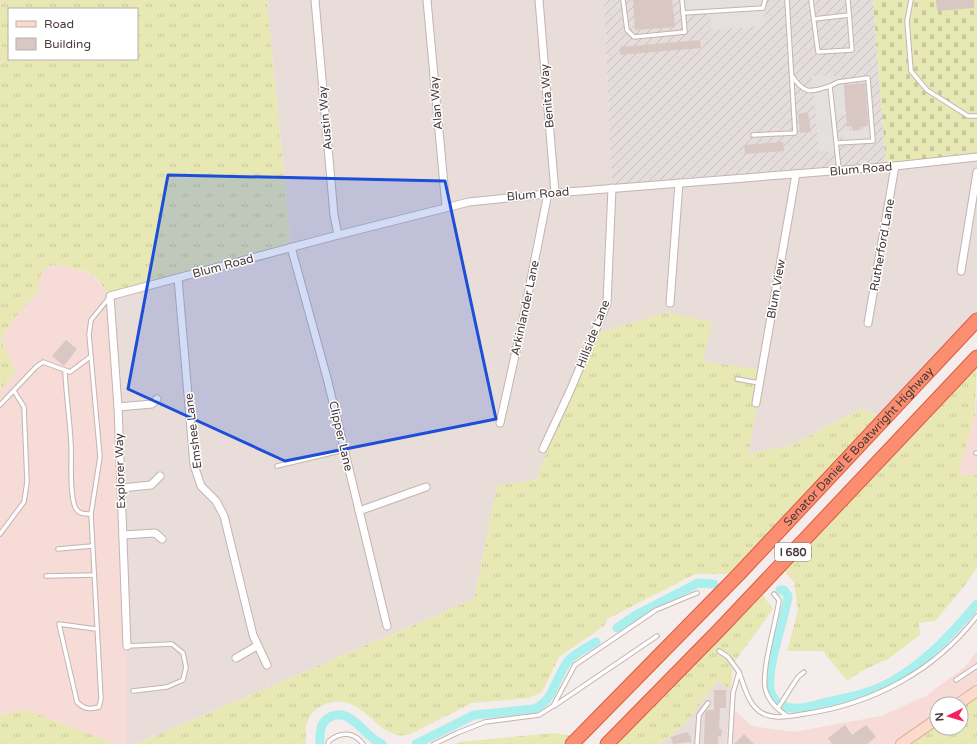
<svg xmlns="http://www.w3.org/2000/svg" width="977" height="744" font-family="'Varela Round',sans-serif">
<defs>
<pattern id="industrial-furrows" width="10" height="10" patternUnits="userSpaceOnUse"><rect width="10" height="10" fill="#e5dddc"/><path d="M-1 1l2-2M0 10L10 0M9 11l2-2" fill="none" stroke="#c6bfbe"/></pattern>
<pattern id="grass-tufts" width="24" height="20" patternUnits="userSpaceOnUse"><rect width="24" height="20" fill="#e8e8b5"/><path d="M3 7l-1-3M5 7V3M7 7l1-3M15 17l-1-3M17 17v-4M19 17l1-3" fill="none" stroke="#c8c89c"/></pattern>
<pattern id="cemetery-stones" width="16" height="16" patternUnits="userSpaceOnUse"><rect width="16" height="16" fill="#e8e8b5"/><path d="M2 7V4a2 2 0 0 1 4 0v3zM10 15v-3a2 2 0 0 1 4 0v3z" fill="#c8c89c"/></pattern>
</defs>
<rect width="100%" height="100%" fill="#f5edeb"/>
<g fill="#e9ddd9">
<polygon points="267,0 604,0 612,188 977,157 977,320 884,420 863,408 789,446 749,453 756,403 570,391 536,480 497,486 474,599 136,744 127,744 127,646 110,296 291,247"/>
<polygon points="718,680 731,690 726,744 660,744 687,722"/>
</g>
<g fill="#f6dbd7">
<polygon points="53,264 64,265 92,274 110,296 127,646 127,744 116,744 26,710 0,715 0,390 16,372 1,341 10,323 39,291 38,279 45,268"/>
<polygon points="977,392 977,475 958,474 975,415"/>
<polygon points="977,651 977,691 958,704 937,704 937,719 901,744 726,744 730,706 752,726 794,732 881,716 926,696 966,666"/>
</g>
<polygon fill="url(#industrial-furrows)" points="604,0 873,0 886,167 612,188"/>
<g fill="url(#grass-tufts)" fill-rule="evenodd">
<path d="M0,0H267L291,247L110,296C105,290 99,280 93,275C88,271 80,270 75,269C53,261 38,264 39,291L10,323L1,341L16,372L0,390ZM9,9H137V59H9Z"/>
<path d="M666,312L712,322L703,361L762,370L749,453L789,446L863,408L884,420L739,574H695L607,619L605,625L559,657L542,692L529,698L472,703L408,735C384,739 372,714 353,705C337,697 313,704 307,723C305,729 306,737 306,744H136L474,599L497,485L536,480L570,391L595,334Z"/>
<polygon points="977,357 975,415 958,474 977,475 977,567 966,584 935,621 919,623 920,635 888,659 861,671 847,681 823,651 787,651 798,610 794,582 780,566"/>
<polygon points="758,589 773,609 733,664 731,690 718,680 687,722 660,744 607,744"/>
<polygon points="977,691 977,744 901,744 937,719 937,728 961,728 961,704"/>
<polygon points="26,710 116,744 0,744 0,715"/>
<polygon points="554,733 579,737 572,744 455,744 459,742"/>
</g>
<polygon fill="url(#cemetery-stones)" points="873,0 977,0 977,157 886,167"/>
<g fill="#e4e0df">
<polygon points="682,0 765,0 764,26 711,30 710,12 683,13"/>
<polygon points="834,75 835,85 844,85 846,115 834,116 837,151 819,152 812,76"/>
<polygon points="872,129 873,141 843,143 842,131"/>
</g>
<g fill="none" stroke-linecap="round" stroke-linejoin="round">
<g stroke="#a9efed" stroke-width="9">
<path d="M780,590H784L788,596C786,617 761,679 773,697C784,714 806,708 823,703C845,698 869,694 889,683C925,663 952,634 977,604"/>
<polyline points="617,628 636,615 698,583 714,584"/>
<path d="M320,744C320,733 319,723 330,717C351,706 365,738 382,744"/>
<path d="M416,744L474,715L534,709C555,701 555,675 570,659C577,652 588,647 596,642"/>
</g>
</g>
<g fill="#d9c7c3">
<polygon points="633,0 672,0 675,27 635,30"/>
<polygon points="936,0 974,0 974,8 937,11"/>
<polygon points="700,40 701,48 620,55 620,47"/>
<polygon points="865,83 868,126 860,127 859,130 853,131 853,126 847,127 844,85"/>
<polygon points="808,112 811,132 800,133 798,114"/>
<polygon points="783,142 784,151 745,154 744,145"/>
<polygon points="66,340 77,349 64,366 52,356"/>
<polygon points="714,690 726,690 726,708 720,708 719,729 722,729 721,737 718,736 718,744 704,744 705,714 707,710 714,710"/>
<polygon points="845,725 852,735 866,725 876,737 867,744 832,744 828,738"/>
<polygon points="687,732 691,737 691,742 673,744 671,737"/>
<polygon points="744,734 754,744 734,744"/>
</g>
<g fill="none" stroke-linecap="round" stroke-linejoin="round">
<defs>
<g id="lane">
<polyline points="623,0 627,30 634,37 685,32 682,0"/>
<polyline points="811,0 818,52 852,50 848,0"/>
<polyline points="911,0 907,21 911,71 927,90 968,116 977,116"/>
<polyline points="683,13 763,8 765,0"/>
<polyline points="814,19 849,15"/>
<path d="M792,76C805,95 810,92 830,86"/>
<polyline points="753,135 795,133 787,0"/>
<polyline points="836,143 873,141 868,78 838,82 830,86 839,170"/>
<path d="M65,371C66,396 70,420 71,445C72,463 69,491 75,507C78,514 84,514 91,514"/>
<polyline points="737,379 759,383"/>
<polyline points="0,405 36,367 43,362 70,372 90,357"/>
<polyline points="976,453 977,453"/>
<polyline points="277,466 344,450"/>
<polyline points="0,534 24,502 27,482 24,407 14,391"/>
<polyline points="58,549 92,546"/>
<polyline points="46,576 94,575"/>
<path d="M774,594L779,600C777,621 758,678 767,694C771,704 779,710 787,716"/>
<path d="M96,629L59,624L77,702C84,709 89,710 99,707L101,699L91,514L100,457L89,334L91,320L109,298"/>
<polyline points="127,646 172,644 183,653 186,667 183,680 167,687 133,691"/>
<polyline points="719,651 728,657 739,672"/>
<polyline points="956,680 977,666"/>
<polyline points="554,706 657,636"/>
<polyline points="778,708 798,677 804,672"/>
<path d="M328,744L329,741C341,731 354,732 363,744"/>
<polyline points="434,744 457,733 485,722 539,715 553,706 575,665 656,610 697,593"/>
<polyline points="697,744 699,715 708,703"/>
<path d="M730,744L733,693L739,672C744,685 748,705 762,713C775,720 791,716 804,714C873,704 935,671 977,616"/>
</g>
<g id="street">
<polyline points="315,0 334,215 338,235"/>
<polyline points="427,0 446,207"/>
<polyline points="539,0 555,193"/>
<polyline points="291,247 327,378 387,626"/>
<polyline points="961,271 977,172"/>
<polyline points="178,278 194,465 201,486 216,501 224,516 253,635 267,665"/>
<polyline points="670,303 679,183"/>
<polyline points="868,323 895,166"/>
<polyline points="756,403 796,174"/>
<polyline points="118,407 152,404 157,399"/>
<polyline points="500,423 524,315 548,193"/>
<polyline points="543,449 570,391 607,303 612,188"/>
<polyline points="121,488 151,485 160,476"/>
<polyline points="359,511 426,487"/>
<polyline points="123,535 155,533 162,539"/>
<polyline points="127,646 118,407 110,296 338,235 469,202 555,193 895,166 977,157"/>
<polyline points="236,658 257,646"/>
</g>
<g id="secondary">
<polyline points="958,704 977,691"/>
<polyline points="901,744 937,719"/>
</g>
<g id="highway">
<path id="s1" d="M572,744L739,574L977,320"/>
<polyline points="607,744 720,629 977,357"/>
</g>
</defs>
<use href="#lane" stroke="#c3b4b0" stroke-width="5.5"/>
<use href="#street" stroke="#c3b4b0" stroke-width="9"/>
<use href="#secondary" stroke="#dab0a0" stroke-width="12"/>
<use href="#highway" stroke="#db5b3f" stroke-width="15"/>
<use href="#lane" stroke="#fff" stroke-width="3.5"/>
<use href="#street" stroke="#fff" stroke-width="7"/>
<use href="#secondary" stroke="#fddbcc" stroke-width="10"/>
<use href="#highway" stroke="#fb8e70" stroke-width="13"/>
</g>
<path fill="#1d4ed8" fill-opacity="0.2" stroke="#1d4ed8" stroke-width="3" stroke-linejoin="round" d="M168,175L445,181L496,419L285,461L128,389Z"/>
<g text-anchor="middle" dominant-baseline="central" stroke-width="3" stroke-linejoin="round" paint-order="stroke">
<rect fill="#fff" stroke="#807674" stroke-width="1" x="775" y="543" width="36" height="18" rx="3"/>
<g font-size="11" font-weight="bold" fill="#493b39">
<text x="793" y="552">I 680</text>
</g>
<g font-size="12" fill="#493b39" stroke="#fff">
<text transform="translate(547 96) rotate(-95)">Benita Way</text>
<text transform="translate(436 103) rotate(-95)">Alan Way</text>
<text transform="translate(325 118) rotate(-95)">Austin Way</text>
<text transform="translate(861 169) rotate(-5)">Blum Road</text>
<text transform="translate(538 194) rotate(-5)">Blum Road</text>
<text transform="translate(882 245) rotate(-80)">Rutherford Lane</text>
<text transform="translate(223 266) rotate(-15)">Blum Road</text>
<text transform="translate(776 289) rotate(-80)">Blum View</text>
<text transform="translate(525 308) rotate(-78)">Arkinlander Lane</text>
<text transform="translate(593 334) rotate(-69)">Hillside Lane</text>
<text transform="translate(193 431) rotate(-97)">Emshee Lane</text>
<text transform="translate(341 436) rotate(77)">Clipper Lane</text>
<text stroke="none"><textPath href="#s1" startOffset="413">Senator Daniel E Boatwright Highway</textPath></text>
<text transform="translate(120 471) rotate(-92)">Explorer Way</text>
</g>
</g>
<rect x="8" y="8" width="130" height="52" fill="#ffffff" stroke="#b6b1b0"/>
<rect x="16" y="21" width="20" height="6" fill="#fddbcc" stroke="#b6b1b0"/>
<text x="44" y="28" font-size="12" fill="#493b39">Road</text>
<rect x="16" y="38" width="20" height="12" fill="#d9c7c3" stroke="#b6b1b0"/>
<text x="44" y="48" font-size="12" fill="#493b39">Building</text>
<g transform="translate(949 716) rotate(265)"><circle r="19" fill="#ffffff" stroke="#b6b1b0"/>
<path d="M0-3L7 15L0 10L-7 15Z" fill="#f52161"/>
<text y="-6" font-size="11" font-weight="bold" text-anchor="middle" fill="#493b39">N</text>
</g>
</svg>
